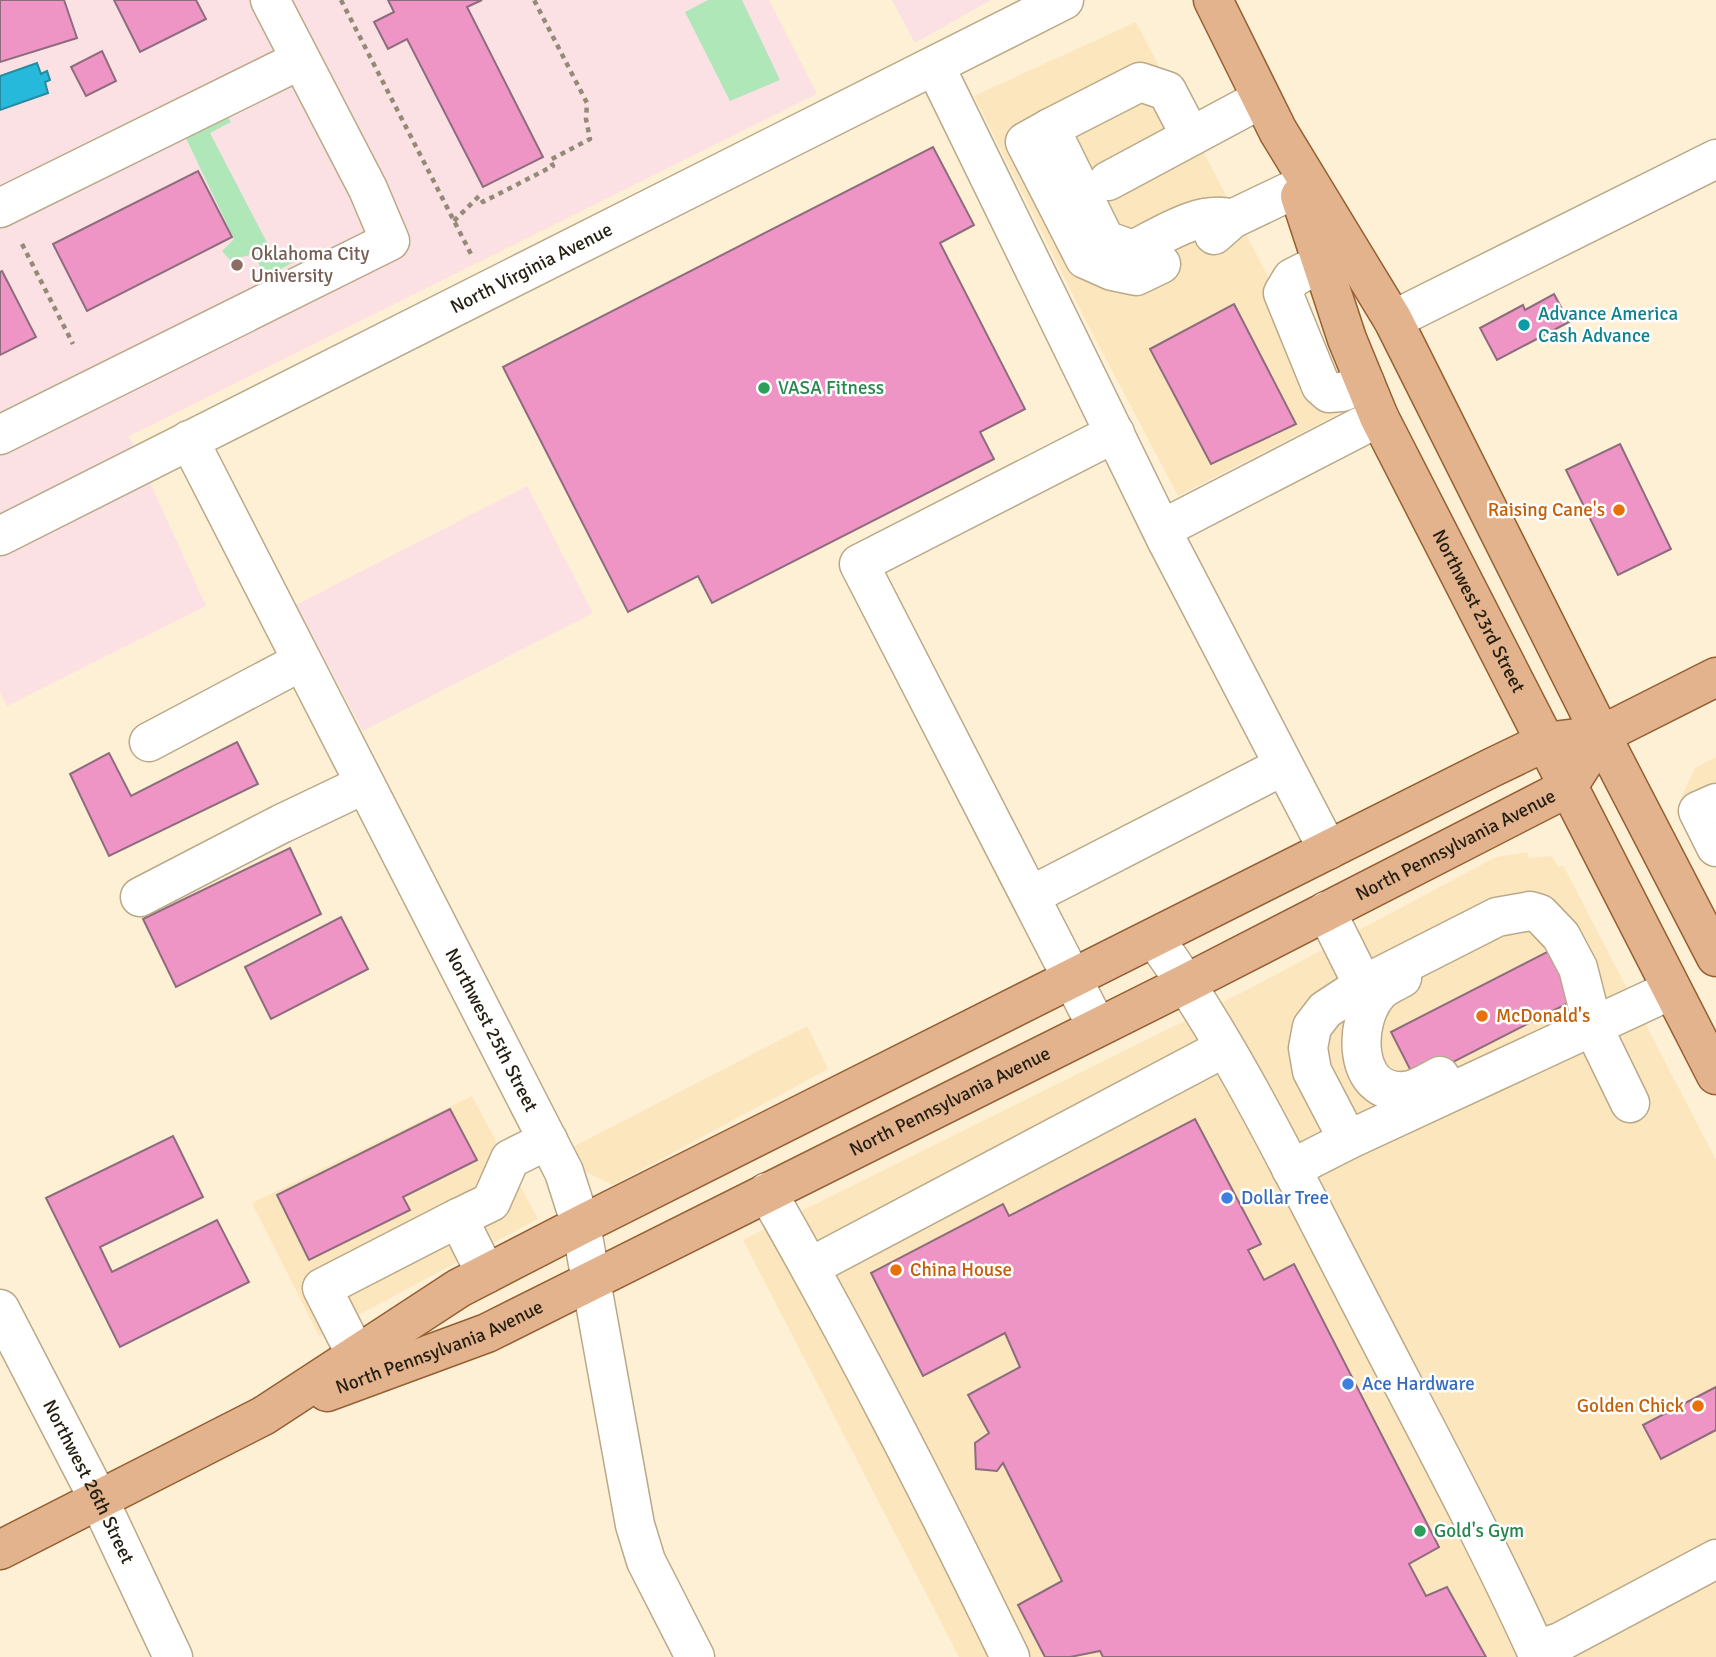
<svg xmlns="http://www.w3.org/2000/svg" width="1716" height="1657" font-family="Signika,sans-serif">
<rect width="100%" height="100%" fill="#fef0d5"/>
<g fill="#fce6be">
<polygon points="1136,22 1318,373 1332,367 1344,411 1178,496 1086,321 974,96"/>
<polygon points="1716,757 1716,866 1681,798 1695,768"/>
<polygon points="1527,852 1529,858 1552,856 1558,867 1563,865 1716,1160 1716,1657 959,1657 743,1240 1247,990 1496,857"/>
<polygon points="807,1026 828,1069 613,1185 586,1172 571,1148"/>
<polygon points="472,1096 538,1219 319,1336 252,1203"/>
</g>
<g fill="#fbe0e4">
<polygon points="0,0 769,0 817,94 129,436 206,606 7,706 0,692"/>
<polygon points="892,0 991,0 915,43"/>
<polygon points="527,486 593,613 363,731 296,605"/>
</g>
<g fill="#b0e7b9">
<polygon points="708,0 742,0 780,80 730,101 685,12"/>
<polygon points="224,112 231,122 210,133 274,256 297,248 302,258 265,277 254,254 230,260 222,251 234,239 184,134"/>
</g>
<polygon fill="#27b9db" stroke="#268b9f" stroke-width="2" points="37,63 41,74 47,71 50,80 45,82 48,93 0,110 0,76"/>
<g fill="#ef95c6" stroke="#8d6c7d" stroke-width="2">
<polygon points="0,0 64,0 77,38 0,62"/>
<polygon points="114,0 196,0 206,19 140,52"/>
<polygon points="388,0 482,0 467,7 543,157 483,187 407,39 388,49 374,22 394,12"/>
<polygon points="102,51 116,81 86,96 71,67"/>
<polygon points="933,147 974,225 940,243 1025,409 980,432 994,459 712,603 698,576 628,612 503,367"/>
<polygon points="198,171 232,237 87,311 53,244"/>
<polygon points="2,271 36,337 0,355 0,272"/>
<polygon points="1554,294 1569,322 1497,360 1480,328 1523,305 1525,310"/>
<polygon points="1234,304 1296,424 1211,464 1150,349"/>
<polygon points="1620,444 1671,549 1618,575 1566,470"/>
<polygon points="237,742 258,784 109,856 70,774 109,753 131,796"/>
<polygon points="290,848 321,914 176,987 143,919"/>
<polygon points="341,917 368,969 271,1019 245,967"/>
<polygon points="1549,951 1574,1000 1416,1081 1391,1032"/>
<polygon points="450,1109 477,1160 403,1197 410,1210 309,1260 277,1195"/>
<polygon points="1195,1119 1261,1244 1248,1250 1264,1280 1294,1264 1439,1547 1409,1564 1426,1596 1447,1587 1486,1657 1103,1657 1100,1651 1070,1657 1045,1657 1018,1605 1062,1581 1003,1463 997,1471 976,1469 975,1443 989,1433 968,1395 1020,1367 1005,1333 923,1376 871,1273 1003,1204 1009,1216"/>
<polygon points="173,1136 203,1197 100,1247 112,1272 217,1220 249,1282 120,1347 46,1198"/>
<polygon points="1716,1387 1716,1430 1661,1459 1643,1425"/>
</g>
<g fill="none" stroke-linecap="round" stroke-linejoin="round">
<defs>
<g id="minor">
<polyline points="935,66 1166,539"/>
<polyline points="1050,128 1025,142 1085,259 1112,271 1136,276 1161,264"/>
<path d="M1190,135L1167,91L1140,82L1050,128L1105,240L1133,250C1161,236 1201,209 1232,219"/>
<polyline points="1108,181 1261,99"/>
<polyline points="0,208 300,60"/>
<polyline points="1214,235 1232,219 1297,188"/>
<polyline points="1322,263 1292,278 1283,293 1321,386 1329,393 1342,392 1365,383"/>
<polyline points="1393,320 1716,159"/>
<polyline points="0,435 390,241 368,189 270,0"/>
<path id="s1" d="M189,440L564,1172L581,1225L635,1525L646,1561L695,1657"/>
<path id="s2" d="M0,536L1064,0"/>
<polyline points="149,742 302,661"/>
<polyline points="1716,803 1698,811 1716,847"/>
<polyline points="1328,850 1166,539 1168,526 1379,417"/>
<polyline points="1030,896 1283,766"/>
<polyline points="140,897 281,824 365,784"/>
<polyline points="1326,911 1363,985"/>
<path d="M1155,939C1232,1045 1292,1171 1353,1288C1416,1411 1482,1531 1539,1657"/>
<path d="M1402,978C1395,982 1385,986 1379,992C1352,1021 1353,1096 1405,1091C1417,1090 1430,1081 1440,1076"/>
<polyline points="1097,1027 859,564 1115,433"/>
<polyline points="1630,1103 1593,1027 1578,968 1561,936 1540,914 1530,911 1497,917 1363,985 1325,1010 1312,1027 1308,1048 1312,1071 1348,1140 1671,990"/>
<polyline points="1291,1169 1348,1140"/>
<path d="M767,1192C854,1344 934,1500 1010,1657"/>
<polyline points="458,1218 491,1202 510,1159 548,1140"/>
<polyline points="810,1267 1224,1048"/>
<path id="s3" d="M0,1309L99,1500L173,1657"/>
<polyline points="356,1355 322,1288 458,1218 486,1274"/>
<polyline points="1536,1650 1560,1642 1716,1559"/>
</g>
<g id="major">
<polyline points="1213,0 1278,131 1393,320 1601,735 1716,957"/>
<path id="s4" d="M1300,196L1347,339L1379,417L1716,1075"/>
<path id="s5" d="M327,1392L487,1333L1187,983L1567,788L1601,735"/>
<polyline points="0,1550 263,1416 459,1288 581,1225 1491,768 1545,742 1601,735 1716,677"/>
</g>
</defs>
<use href="#minor" stroke="#baa989" stroke-width="41"/>
<use href="#major" stroke="#955f31" stroke-width="41"/>
<g stroke="#948a76" stroke-width="4.5" stroke-dasharray="5 5" stroke-linecap="butt">
<polyline points="341,0 473,258"/>
<polyline points="454,221 479,196 483,202 553,166 550,160 590,139 586,119 587,103 534,0"/>
<polyline points="22,244 73,344"/>
</g>
<use href="#minor" stroke="#fff" stroke-width="38"/>
<use href="#major" stroke="#e3b38d" stroke-width="38"/>
</g>
<circle fill="#8d6e63" stroke="#fff" stroke-width="2.5" cx="237" cy="265" r="7"/>
<circle fill="#0f9aa8" stroke="#fff" stroke-width="2.5" cx="1524" cy="325" r="7"/>
<g fill="#2e9e5b" stroke="#fff" stroke-width="2.5">
<circle cx="764" cy="388" r="7"/>
<circle cx="1420" cy="1531" r="7"/>
</g>
<g fill="#e8710a" stroke="#fff" stroke-width="2.5">
<circle cx="1619" cy="510" r="7"/>
<circle cx="1482" cy="1016" r="7"/>
<circle cx="896" cy="1270" r="7"/>
<circle cx="1698" cy="1406" r="7"/>
</g>
<g fill="#3f7fe0" stroke="#fff" stroke-width="2.5">
<circle cx="1227" cy="1198" r="7"/>
<circle cx="1348" cy="1384" r="7"/>
</g>
<g text-anchor="middle" dominant-baseline="central" stroke-width="5" stroke-linejoin="round" paint-order="stroke">
<g font-size="19" fill="#785e54" stroke="#fff" text-anchor="start">
<text x="251" y="254">Oklahoma City<tspan x="251" dy="22">University</tspan></text>
</g>
<g font-size="19" fill="#251f12" stroke="#fff">
<text stroke="none"><textPath href="#s2" startOffset="595">North Virginia Avenue</textPath></text>
<text stroke="none"><textPath href="#s4" startOffset="453">Northwest 23rd Street</textPath></text>
<text stroke="none"><textPath href="#s5" startOffset="1255">North Pennsylvania Avenue</textPath></text>
<text stroke="none"><textPath href="#s1" startOffset="663">Northwest 25th Street</textPath></text>
<text stroke="none"><textPath href="#s5" startOffset="688">North Pennsylvania Avenue</textPath></text>
<text stroke="none"><textPath href="#s5" startOffset="121">North Pennsylvania Avenue</textPath></text>
<text stroke="none"><textPath href="#s3" startOffset="194">Northwest 26th Street</textPath></text>
</g>
<g font-size="19" fill="#0d838f" stroke="#fff" text-anchor="start">
<text x="1538" y="314">Advance America<tspan x="1538" dy="22">Cash Advance</tspan></text>
</g>
<g font-size="19" fill="#27864d" stroke="#fff" text-anchor="start">
<text x="778" y="388">VASA Fitness</text>
<text x="1434" y="1531">Gold's Gym</text>
</g>
<g font-size="19" fill="#c56008" stroke="#fff" text-anchor="end">
<text x="1605" y="510">Raising Cane's</text>
<text x="1496" y="1016" text-anchor="start">McDonald's</text>
<text x="910" y="1270" text-anchor="start">China House</text>
<text x="1684" y="1406">Golden Chick</text>
</g>
<g font-size="19" fill="#366cbe" stroke="#fff" text-anchor="start">
<text x="1241" y="1198">Dollar Tree</text>
<text x="1362" y="1384">Ace Hardware</text>
</g>
</g>
</svg>
